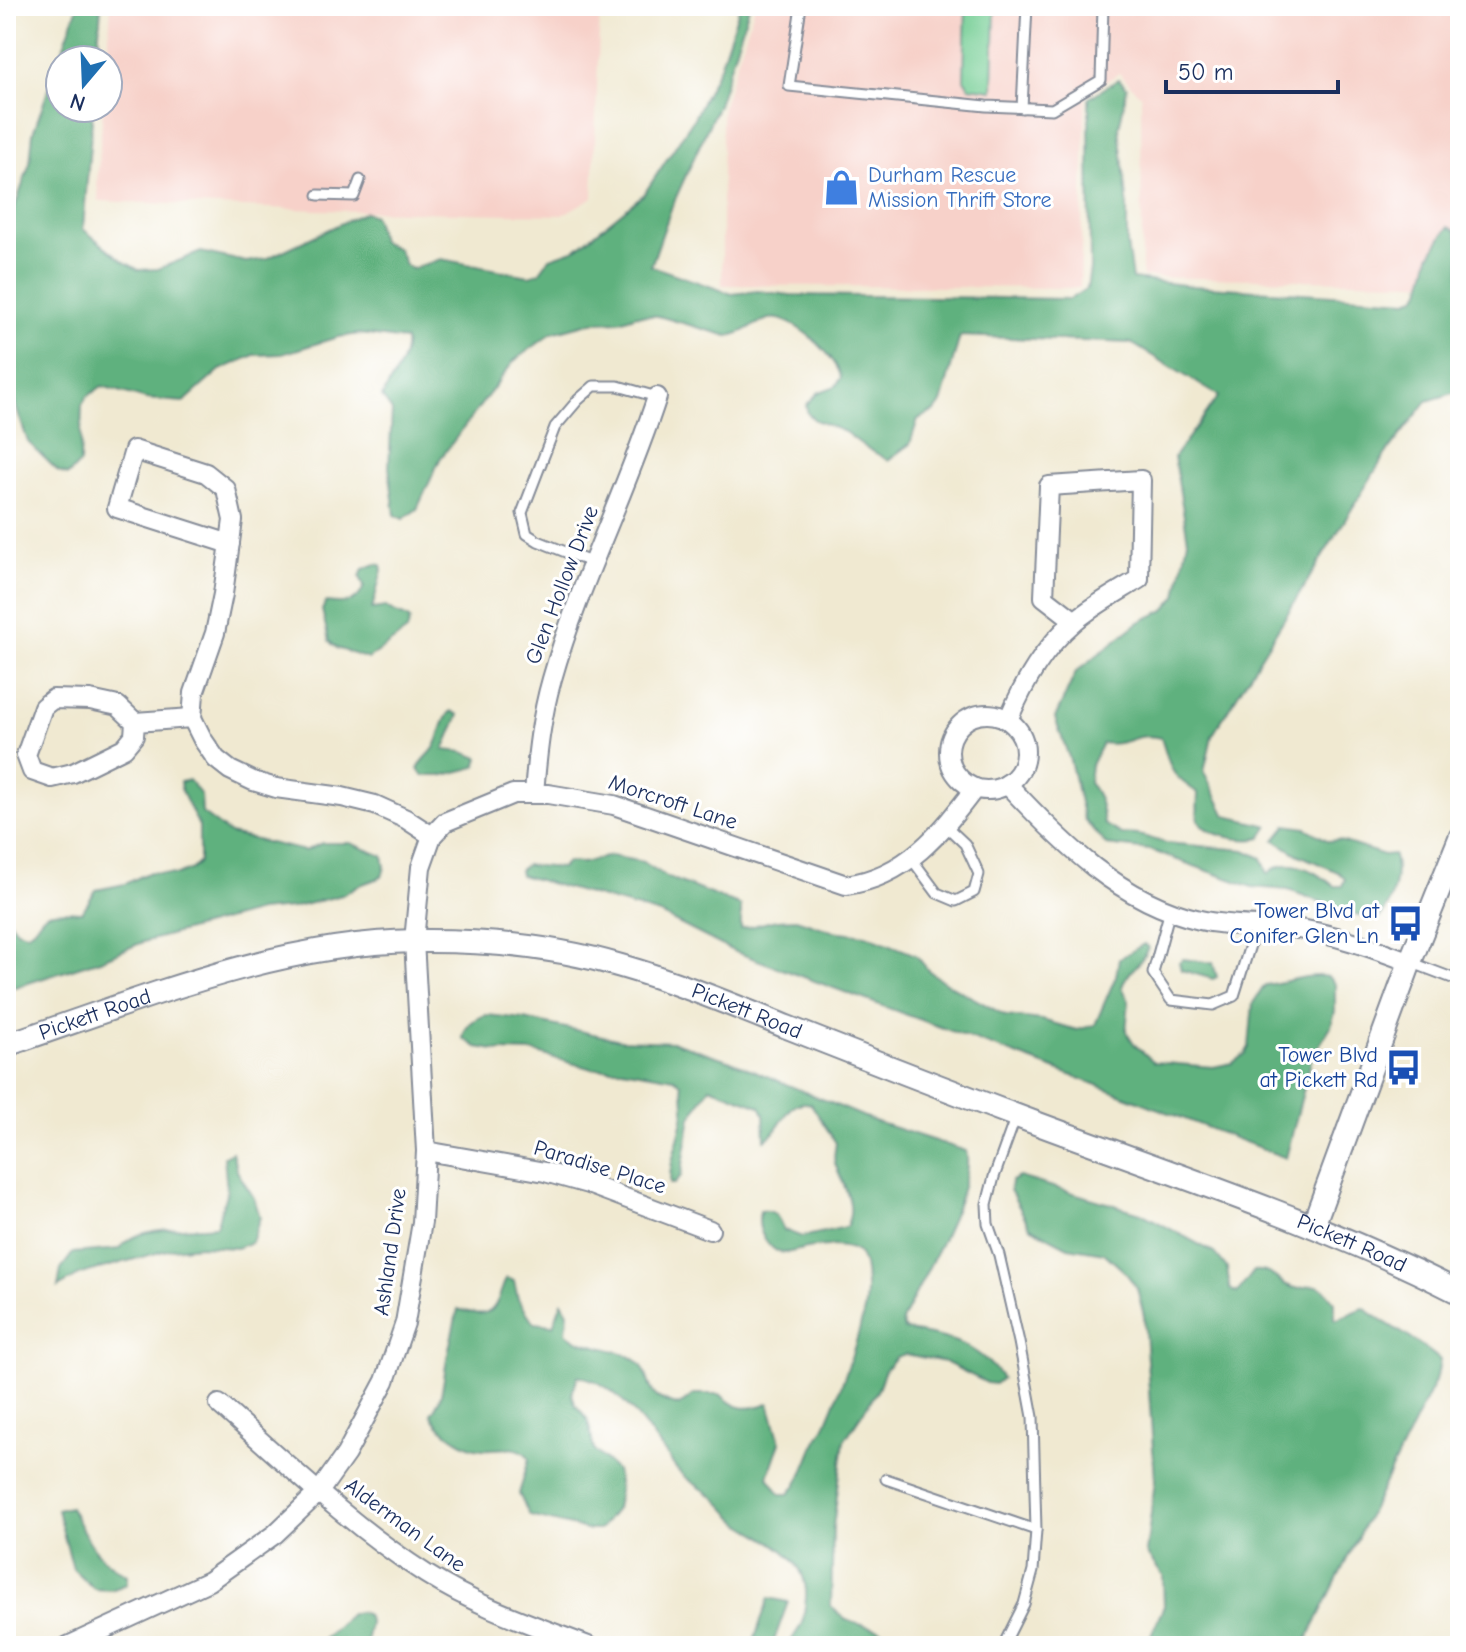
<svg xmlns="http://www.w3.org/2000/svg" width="1466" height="1652" font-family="'Comic Neue',sans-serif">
<rect width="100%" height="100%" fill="#fff"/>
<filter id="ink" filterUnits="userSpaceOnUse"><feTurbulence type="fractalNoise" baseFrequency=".0125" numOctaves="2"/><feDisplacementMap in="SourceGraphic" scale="16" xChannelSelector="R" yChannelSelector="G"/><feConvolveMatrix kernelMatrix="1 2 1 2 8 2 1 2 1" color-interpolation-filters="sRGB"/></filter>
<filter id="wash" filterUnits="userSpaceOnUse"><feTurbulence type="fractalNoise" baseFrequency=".006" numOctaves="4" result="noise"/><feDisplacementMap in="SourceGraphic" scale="32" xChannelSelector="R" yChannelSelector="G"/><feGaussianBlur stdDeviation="1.8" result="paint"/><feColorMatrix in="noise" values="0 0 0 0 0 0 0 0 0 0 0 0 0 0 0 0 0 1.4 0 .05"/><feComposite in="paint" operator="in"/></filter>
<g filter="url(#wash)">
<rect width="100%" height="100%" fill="#f0e9d1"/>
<g fill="#f7d1c9">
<polygon points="111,6 600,6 593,197 562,215 317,210 99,201 97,183 103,108 108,108 107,60"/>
<polygon points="755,6 1460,6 1460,283 1142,277 1141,96 1119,73 1086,95 1080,288 722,285 722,108"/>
</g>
<polygon fill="#74ce94" stroke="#487e79" stroke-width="2" points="966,6 995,6 993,90 969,87 964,79"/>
<g fill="#5fb17e" stroke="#3d706e" stroke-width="2">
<path d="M78,6H101L97,60H60V108H93L83,229L123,261L139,270L158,269L201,252L246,262L266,259L365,212L374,216L381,241L398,249L405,265L412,269L441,259L529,276L539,273L550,258L576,249L644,194L694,118L720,66L740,6L749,7L718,105L672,206L651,266L732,294L758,291L790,295L1070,299L1087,288L1090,269L1089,98L1119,79L1127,88L1119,128L1127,199V244L1132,279L1193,286L1408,300L1416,297L1421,290L1430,256L1448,227L1456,231L1460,246V391L1427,401L1385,455L1212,736L1204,772L1226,816L1269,826L1261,838C1246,842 1206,837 1199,820C1196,812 1198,801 1198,793C1168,773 1172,771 1161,738C1133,731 1130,747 1102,743L1091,765L1089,783C1100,795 1102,808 1104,824L1121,834L1139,835L1166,843L1245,850L1262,858L1268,874C1287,854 1316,871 1334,886H1342L1345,879L1338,872L1297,854L1275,840L1287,825L1306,828L1329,841L1338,840L1384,855L1393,854C1400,872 1393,903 1380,917L1361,916L1288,890L1252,887L1150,850L1106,845L1084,819L1070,760L1055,718L1076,672L1139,622L1165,610L1177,596L1188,540L1174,457L1219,396L1131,343L960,336L941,403L935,411L918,419L910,444L888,460L865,447L845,432L815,420L808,414L806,405L819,392L836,386L841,378C839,358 791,313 769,319C754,323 744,334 728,336L658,316L637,315L620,321L593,322L552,333L514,361L440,459L417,509L403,519L395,515L389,467L392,411L382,397C390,380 408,359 405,340L360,334L338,337L282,354L254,355L220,370L184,402L146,399L102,386L87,397L82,405L80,463L68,475L59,472L28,442L14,401L6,362V233L30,163L33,133Z"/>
<path d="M376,564L381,565L382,570L372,609L386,607C393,614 404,614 410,620L407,631L368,659L337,648L329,641L322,610L326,602C344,604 358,605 364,586L360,577L363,569Z"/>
<path d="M451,711L459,715L444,750L463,752L479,758L476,767L441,776H424L418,769C422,759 429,756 434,748C442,735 441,721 451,711Z"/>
<path d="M189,780L201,795L202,813L230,834L305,851L322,843H350L383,856L385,867L382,877L357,886L342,895L292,908L259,911L143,942L100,960L16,987H7L6,916L17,930L26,933C37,930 37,920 46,914C55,909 72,912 82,912L96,890L125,884L150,872L177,875L192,869L199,862V826L181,790L180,782Z"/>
<path d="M610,856L643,862L667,877L741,906V929L776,920L796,919L832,931L866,935L916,955L928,970L944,982L1006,1016L1042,1020L1077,1030L1095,1025L1116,976L1119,959L1144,944L1148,947C1143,964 1127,970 1122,987L1129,1001L1126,1031L1135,1045L1154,1062L1213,1067L1232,1063L1245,1054L1249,1047L1253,1003L1265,985C1286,983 1307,973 1328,977L1335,984V1011L1331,1026L1312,1057L1286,1158L1076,1077L733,951L660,914L520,875L519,870L526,865L561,868L567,862L582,863Z"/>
<polygon points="1183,959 1213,963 1217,977 1213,979 1181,970 1179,962"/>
<path d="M487,1015L524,1019L621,1040L674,1042L731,1061L874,1121L966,1151C976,1189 919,1283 902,1321L904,1330C947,1338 975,1341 1002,1378L995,1384L987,1383L945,1362L905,1354L896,1357L885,1370L877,1391L844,1441L833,1527L831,1606C835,1610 840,1616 845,1619C862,1629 889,1624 894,1646H789C792,1637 798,1632 801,1625C804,1620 804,1612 805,1606C813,1562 777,1545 743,1525C731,1517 723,1503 711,1495C696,1484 678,1476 670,1459C646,1429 619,1382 578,1376L572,1393L575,1404L588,1420L594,1450L616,1470L619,1490L616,1509L599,1530H587L530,1516L519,1494L529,1458C519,1442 499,1451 482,1449C464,1448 439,1430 431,1414C444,1398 443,1379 447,1359C450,1343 454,1326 458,1309C495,1321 494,1310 506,1278L514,1281L518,1299L534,1323L553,1325L562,1302L568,1312L566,1332C579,1348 619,1346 637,1361C648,1369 647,1386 655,1395C660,1401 672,1403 679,1406L694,1394H720C736,1410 748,1411 769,1403L780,1442L768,1477L780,1494H789C802,1479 806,1464 814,1446C818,1437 825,1428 828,1419C842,1386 855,1349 863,1315C867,1301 868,1268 860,1255C852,1243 820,1246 807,1248C787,1252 779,1260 765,1239C759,1231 758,1221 760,1211C776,1209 778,1218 784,1230L802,1237L846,1227C858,1204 842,1184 835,1163C833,1157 835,1150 836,1143L811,1104C785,1097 784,1130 765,1140L764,1114L760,1106L710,1087L691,1117L681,1176L674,1184H670C669,1145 692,1127 681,1083L674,1078L622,1069H592L534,1052L500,1051L477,1047L463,1038C465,1025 475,1018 487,1015Z"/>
<path d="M232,1152L237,1171L254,1198L260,1217L252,1242L236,1248L200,1246L171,1249L81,1274L58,1287L61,1269L73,1253L120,1249C134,1225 190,1229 216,1226L227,1191L224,1156Z"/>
<path d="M1019,1177L1141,1213L1215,1253L1227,1268L1230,1289L1237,1293L1254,1271C1275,1269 1278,1286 1296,1288C1305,1289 1313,1282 1322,1288C1327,1291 1331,1298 1335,1302V1320L1364,1308C1389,1327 1417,1339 1440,1360L1437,1377L1304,1646H1146L1164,1606L1163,1576L1146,1553L1155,1480L1144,1316L1137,1288L1125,1272L1104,1253L1068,1247L1030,1227L1010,1190L1011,1181Z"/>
<path d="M70,1507C87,1538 94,1558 127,1575V1584L111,1590L94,1589L73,1569L57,1510Z"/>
<polygon points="769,1598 788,1602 772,1646 752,1646"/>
<polygon points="359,1612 367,1615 370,1624 365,1646 316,1646 350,1614"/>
</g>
</g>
<g filter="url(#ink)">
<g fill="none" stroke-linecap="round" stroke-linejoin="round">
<defs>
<g id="service">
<polyline points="801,6 789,86 986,106 1052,109 1101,80 1103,6"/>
<polyline points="1022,108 1027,6"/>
<polyline points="318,195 354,196 360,180"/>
<polyline points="593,563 538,541 527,534 522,513 555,427 578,400 594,386 618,386 657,397"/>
<polyline points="911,858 937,893 956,901 974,892 979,874 965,844 946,826"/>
<polyline points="1170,910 1153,973 1171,1000 1213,1005 1234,996 1256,926"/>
<polyline points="1410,962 1460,981"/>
<polyline points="886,1479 1036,1530"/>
<polyline points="1003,1646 1024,1604 1033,1571 1036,1530 1033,1417 1019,1342 999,1255 988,1224 987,1204 994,1177 1016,1116"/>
</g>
<g id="minor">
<polyline points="230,544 117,508 134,450 206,473 226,489 233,520 223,594 215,633 194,693 192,718 203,740 216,759 230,770 253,781 276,788 342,797 375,805 406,819 432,836"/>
<circle cx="987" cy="752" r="38"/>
<path d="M1008,720C1024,683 1044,647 1075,621C1094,605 1118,592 1139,579L1141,480L1049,486L1044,597L1075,621"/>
<polyline points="135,722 134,736 124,748 73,773 52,778 32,771 26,755 43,707 53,699 90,700 118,706 135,722 192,718"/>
<path d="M1007,784C1061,842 1120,902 1200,920C1230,927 1262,925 1292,928C1332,933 1373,948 1410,962"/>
<path d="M534,794C537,755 541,717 552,679C579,583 626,493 657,397"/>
<polyline points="426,1151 545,1172 588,1184 710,1230"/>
<path d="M219,1404C286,1463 351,1526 426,1574C476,1606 533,1625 588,1646"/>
<path d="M68,1646L209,1581L275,1534L319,1492L346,1454L385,1381L405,1323L422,1222L426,1151L414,941L421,867L432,836L445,822L513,794H548L614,805L846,885C906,877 941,833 975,788"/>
</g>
<g id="tertiary">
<path id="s1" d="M6,1045C138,1001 275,943 415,941C484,940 554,946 621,966C677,982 732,1005 787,1027C863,1057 940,1087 1017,1116C1165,1172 1318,1220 1460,1293"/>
<polyline points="1313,1226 1410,962 1460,838"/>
</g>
</defs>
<use href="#service" stroke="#868c98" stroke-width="13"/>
<use href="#minor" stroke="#868c98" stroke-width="22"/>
<use href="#tertiary" stroke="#868c98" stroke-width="26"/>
<use href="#service" stroke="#fff" stroke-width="9"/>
<use href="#minor" stroke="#fff" stroke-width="18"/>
<use href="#tertiary" stroke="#fff" stroke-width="22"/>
</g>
</g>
<defs>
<symbol id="shop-bare" viewBox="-9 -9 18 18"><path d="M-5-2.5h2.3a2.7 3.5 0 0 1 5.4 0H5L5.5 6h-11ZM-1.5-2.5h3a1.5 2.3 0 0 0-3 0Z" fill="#3f7fe0" stroke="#fff" stroke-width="2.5" paint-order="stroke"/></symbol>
<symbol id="bus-bare" viewBox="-9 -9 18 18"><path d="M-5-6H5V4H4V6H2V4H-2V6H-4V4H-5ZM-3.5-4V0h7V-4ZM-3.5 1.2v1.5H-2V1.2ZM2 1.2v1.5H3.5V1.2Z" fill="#1a4fb4" stroke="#fff" stroke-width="2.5" paint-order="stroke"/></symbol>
</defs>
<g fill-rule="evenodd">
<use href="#shop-bare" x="816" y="162" width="51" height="51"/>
<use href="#bus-bare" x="1380" y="898" width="51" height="51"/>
<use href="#bus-bare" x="1378" y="1042" width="51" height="51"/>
</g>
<g text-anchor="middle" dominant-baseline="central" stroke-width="6" stroke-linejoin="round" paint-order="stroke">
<g font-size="22" fill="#366cbe" stroke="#fff" text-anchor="start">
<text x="868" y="175">Durham Rescue<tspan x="868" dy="25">Mission Thrift Store</tspan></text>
</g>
<g font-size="22" fill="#1b2f5e" stroke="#fff">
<text transform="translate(562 585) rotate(-69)">Glen Hollow Drive</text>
<text transform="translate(673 802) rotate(18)">Morcroft Lane</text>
<text stroke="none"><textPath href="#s1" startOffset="766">Pickett Road</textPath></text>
<text stroke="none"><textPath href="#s1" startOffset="94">Pickett Road</textPath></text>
<text transform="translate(600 1167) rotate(17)">Paradise Place</text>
<text stroke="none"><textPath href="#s1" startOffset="1414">Pickett Road</textPath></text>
<text transform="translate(390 1252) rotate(-82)">Ashland Drive</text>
<text transform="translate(405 1525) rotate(36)">Alderman Lane</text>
</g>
<g font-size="22" fill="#164399" stroke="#fff" text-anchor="end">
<text x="1379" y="911">Tower Blvd at<tspan x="1379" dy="25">Conifer Glen Ln</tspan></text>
<text x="1378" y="1055">Tower Blvd<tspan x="1378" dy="25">at Pickett Rd</tspan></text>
</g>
</g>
<rect width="1466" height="1652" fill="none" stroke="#fff" stroke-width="32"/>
<g transform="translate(84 84) rotate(199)"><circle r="38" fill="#ffffff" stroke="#a4acbf" stroke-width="2"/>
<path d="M0-6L14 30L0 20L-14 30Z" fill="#1f6fb2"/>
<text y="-12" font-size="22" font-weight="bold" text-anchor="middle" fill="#1b2f5e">N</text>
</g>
<path d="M1166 80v12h172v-12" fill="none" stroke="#1b2f5e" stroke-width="4"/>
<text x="1178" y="80" font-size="24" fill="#1b2f5e" stroke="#ffffff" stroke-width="6" paint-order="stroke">50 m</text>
</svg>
